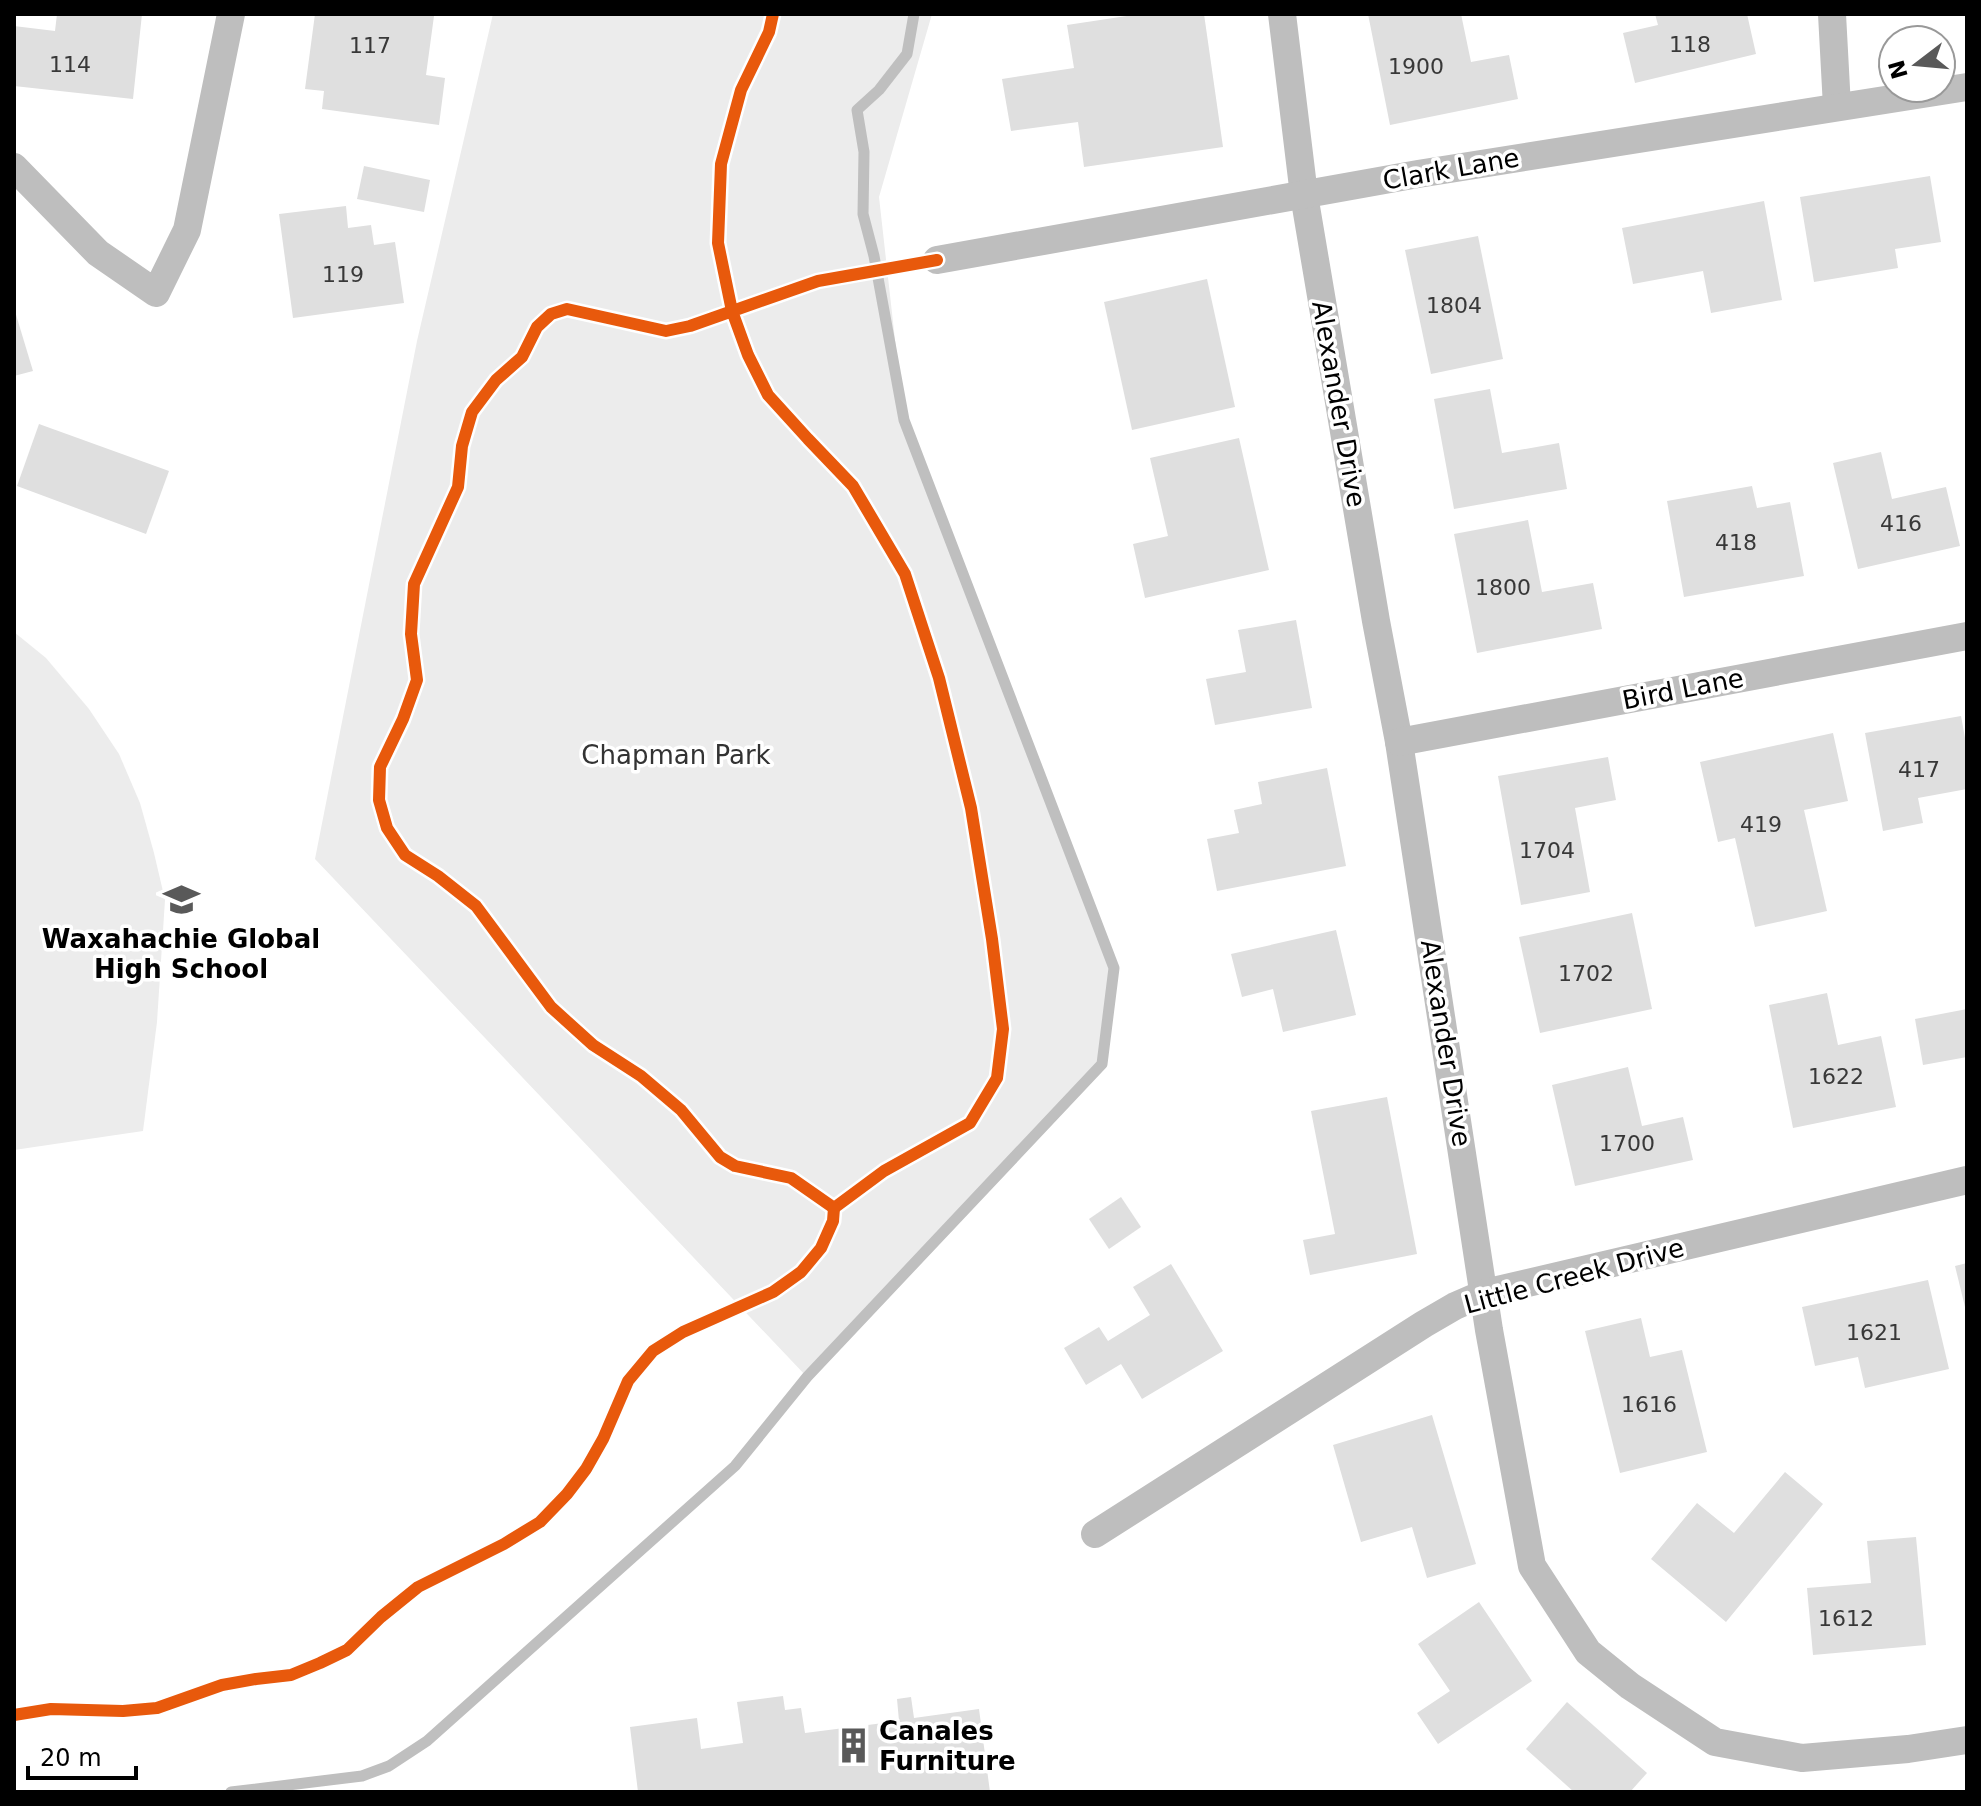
<svg xmlns="http://www.w3.org/2000/svg" width="1981" height="1806" font-family="'DejaVu Sans',sans-serif">
<rect width="100%" height="100%" fill="#fff"/>
<g fill="#ececec">
<polygon points="493,14 932,14 879,197 904,420 1114,968 1102,1064 807,1377 315,859 417,341"/>
<polygon points="14,632 46,658 89,709 119,754 140,803 154,853 165,900 157,1022 143,1131 14,1150"/>
</g>
<g fill="none" stroke-linecap="round" stroke-linejoin="round">
<polyline stroke="#bfbfbf" stroke-width="11" points="231,1792 362,1776 389,1766 427,1741 735,1466 807,1377 1102,1064 1114,968 904,420 874,256 863,214 864,152 857,110 879,90 907,54 914,14"/>
</g>
<g fill="#dfdfdf">
<polygon points="57,14 142,14 133,99 14,86 14,26 55,31"/>
<polygon points="315,14 420,14 434,16 426,75 445,78 439,125 322,109 324,91 305,89"/>
<polygon points="1140,14 1204,14 1223,147 1084,167 1078,122 1011,131 1002,79 1074,68 1067,25"/>
<polygon points="1368,14 1461,14 1471,62 1509,55 1518,99 1390,125"/>
<polygon points="1655,14 1747,14 1756,54 1635,83 1623,33 1658,25"/>
<polygon points="364,166 430,180 424,212 357,199"/>
<polygon points="1930,176 1941,242 1895,249 1898,268 1814,282 1800,197"/>
<polygon points="1764,201 1782,300 1711,313 1703,271 1633,284 1622,228"/>
<polygon points="346,206 348,228 371,225 374,245 395,242 404,303 293,318 279,214"/>
<polygon points="1478,236 1503,359 1431,374 1405,250"/>
<polygon points="1207,279 1235,407 1132,430 1104,302"/>
<polygon points="14,308 33,371 14,376"/>
<polygon points="1490,389 1502,453 1559,443 1567,489 1454,509 1434,399"/>
<polygon points="39,424 169,471 146,534 17,486"/>
<polygon points="1239,438 1269,570 1145,598 1133,544 1168,536 1150,458"/>
<polygon points="1881,452 1892,499 1946,487 1960,546 1858,569 1833,463"/>
<polygon points="1752,486 1757,508 1790,502 1804,576 1684,597 1667,501"/>
<polygon points="1528,520 1542,592 1593,583 1602,629 1477,653 1454,534"/>
<polygon points="1296,620 1312,708 1215,725 1206,679 1246,672 1238,630"/>
<polygon points="1961,716 1967,749 1967,789 1918,798 1923,823 1883,831 1865,733"/>
<polygon points="1833,733 1848,801 1804,810 1827,911 1755,927 1735,838 1718,842 1700,762"/>
<polygon points="1608,757 1616,800 1575,808 1590,892 1521,905 1498,776"/>
<polygon points="1327,768 1346,866 1217,891 1207,839 1239,833 1234,810 1262,804 1258,782"/>
<polygon points="1632,913 1652,1009 1540,1033 1519,937"/>
<polygon points="1336,930 1356,1015 1283,1032 1273,989 1242,997 1231,954"/>
<polygon points="1827,993 1838,1045 1881,1036 1896,1107 1793,1128 1769,1005"/>
<polygon points="1967,1009 1967,1057 1923,1065 1915,1019"/>
<polygon points="1628,1067 1642,1126 1683,1117 1693,1160 1575,1186 1552,1085"/>
<polygon points="1387,1097 1417,1254 1310,1275 1303,1240 1335,1234 1311,1111"/>
<polygon points="1121,1197 1141,1227 1109,1249 1089,1219"/>
<polygon points="1967,1263 1967,1311 1966,1311 1955,1266"/>
<polygon points="1171,1264 1223,1351 1142,1399 1121,1364 1086,1385 1064,1348 1099,1327 1108,1341 1150,1315 1133,1287"/>
<polygon points="1928,1280 1949,1369 1865,1388 1858,1357 1815,1366 1802,1307"/>
<polygon points="1641,1318 1650,1357 1682,1350 1707,1452 1620,1473 1585,1331"/>
<polygon points="1432,1415 1476,1564 1427,1578 1412,1527 1361,1542 1333,1445"/>
<polygon points="1785,1472 1823,1504 1726,1622 1651,1559 1697,1503 1734,1533"/>
<polygon points="1916,1537 1926,1645 1813,1655 1807,1588 1871,1583 1867,1541"/>
<polygon points="1479,1602 1532,1681 1438,1744 1417,1713 1450,1691 1418,1644"/>
<polygon points="783,1696 785,1710 801,1708 805,1733 899,1721 897,1699 911,1697 914,1718 979,1709 990,1792 638,1792 630,1727 697,1718 701,1749 743,1743 737,1702"/>
<polygon points="1567,1702 1647,1773 1630,1792 1574,1792 1526,1749"/>
</g>
<g fill="none" stroke-linecap="round" stroke-linejoin="round">
<g stroke="#bebebe" stroke-width="28">
<polyline points="1282,14 1304,195 1376,621 1399,742 1489,1330 1532,1566 1588,1652 1630,1686 1715,1742 1802,1758 1908,1749 1967,1740"/>
<polyline points="1832,14 1837,107"/>
<polyline points="14,167 98,253 156,293 187,230 231,14"/>
<polyline points="937,260 1418,174 1967,87"/>
<polyline points="1399,742 1967,636"/>
<polyline points="1095,1534 1424,1324 1455,1306 1485,1293 1967,1180"/>
</g>
<defs>
<g id="cycleway">
<polyline points="773,14 769,32 741,90 721,164 718,243 732,311 748,355 768,395 808,439 853,486 905,574 939,678 971,808 992,939 1003,1029 997,1078 970,1123 884,1171 834,1208 791,1178 735,1166 720,1157 681,1110 641,1076 593,1045 551,1007 476,906 438,876 405,855 387,828 379,800 380,767 403,719 417,680 411,634 414,584 458,487 462,446 472,412 496,380 522,357 537,327 551,314 567,309 666,331 690,326 818,281 937,260"/>
<polyline points="14,1715 51,1709 123,1711 157,1708 222,1685 256,1679 291,1675 320,1663 347,1650 381,1617 418,1587 504,1544 540,1522 567,1494 586,1469 603,1439 628,1381 653,1351 683,1332 773,1292 801,1272 821,1248 833,1221 834,1208"/>
</g>
</defs>
<use href="#cycleway" stroke="#fff" stroke-width="17"/>
<use href="#cycleway" stroke="#e8590c" stroke-width="12"/>
</g>
<defs>
<symbol id="school-bare" viewBox="-9 -9 18 18"><path d="M0-5L7-2L0 1L-7-2ZM-4 1L0 2.5L4 1V4Q0 6-4 4Z" fill="#595959" stroke="#fff" stroke-width="2.5" paint-order="stroke"/></symbol>
<symbol id="building-bare" viewBox="-9 -9 18 18"><path d="M-4-6H4V6H1V3H-1V6H-4ZM-2.5-4.3h1.7v1.8h-1.7ZM.8-4.3h1.7v1.8H.8ZM-2.5-1h1.7V.8h-1.7ZM.8-1h1.7V.8H.8Z" fill="#595959" stroke="#fff" stroke-width="2.5" paint-order="stroke"/></symbol>
</defs>
<g fill-rule="evenodd">
<use href="#school-bare" x="156" y="874" width="51" height="51"/>
<use href="#building-bare" x="828" y="1720" width="51" height="51"/>
</g>
<g text-anchor="middle" dominant-baseline="central" stroke-width="7" stroke-linejoin="round" paint-order="stroke">
<g font-size="22" fill="#383838">
<text x="1690" y="44">118</text>
<text x="370" y="45">117</text>
<text x="70" y="64">114</text>
<text x="1416" y="66">1900</text>
<text x="343" y="274">119</text>
<text x="1454" y="305">1804</text>
<text x="1901" y="523">416</text>
<text x="1736" y="542">418</text>
<text x="1503" y="587">1800</text>
<text x="1919" y="769">417</text>
<text x="1761" y="824">419</text>
<text x="1547" y="850">1704</text>
<text x="1586" y="973">1702</text>
<text x="1836" y="1076">1622</text>
<text x="1627" y="1143">1700</text>
<text x="1874" y="1332">1621</text>
<text x="1649" y="1404">1616</text>
<text x="1846" y="1618">1612</text>
</g>
<g font-size="26" fill="#000" stroke="#fff">
<text transform="translate(1451 169) rotate(-10)">Clark Lane</text>
<text transform="translate(1339 404) rotate(80)">Alexander Drive</text>
<text transform="translate(1683 689) rotate(-11)">Bird Lane</text>
<text transform="translate(1446 1043) rotate(81)">Alexander Drive</text>
<text transform="translate(1574 1276) rotate(-15)">Little Creek Drive</text>
</g>
<g font-size="26" fill="#333" stroke="#fff">
<text x="676" y="755">Chapman Park</text>
</g>
<g font-size="26" font-weight="bold" fill="#000" stroke="#fff">
<text x="181" y="939">Waxahachie Global<tspan x="181" dy="30">High School</tspan></text>
<text x="879" y="1731" text-anchor="start">Canales<tspan x="879" dy="30">Furniture</tspan></text>
</g>
</g>
<rect width="1981" height="1806" fill="none" stroke="#000000" stroke-width="32"/>
<g transform="translate(1917 64) rotate(254)"><circle r="38" fill="#ffffff" stroke="#999999" stroke-width="2"/>
<path d="M0-6L14 30L0 20L-14 30Z" fill="#595959"/>
<text y="-12" font-size="22" font-weight="bold" text-anchor="middle" fill="#000000">N</text>
</g>
<path d="M28 1766v12h108v-12" fill="none" stroke="#000000" stroke-width="4"/>
<text x="40" y="1766" font-size="24" fill="#000000" stroke="#ffffff" stroke-width="6" paint-order="stroke">20 m</text>
</svg>
